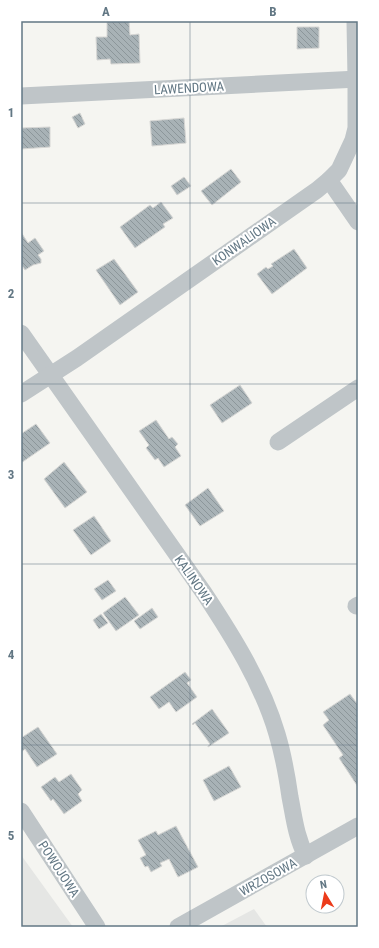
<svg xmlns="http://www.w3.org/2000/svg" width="379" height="948" font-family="'Roboto Condensed',sans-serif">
<defs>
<pattern id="building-back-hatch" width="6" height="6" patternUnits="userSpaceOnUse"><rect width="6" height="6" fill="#a8b2b6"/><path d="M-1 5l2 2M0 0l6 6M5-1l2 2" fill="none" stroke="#8c969a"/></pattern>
</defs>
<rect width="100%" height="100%" fill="#f5f5f1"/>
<g fill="#e5e6e4">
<polygon points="21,855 73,927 21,927"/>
<polygon points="254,909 267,927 220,927"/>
</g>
<g fill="url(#building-back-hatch)" stroke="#d6d6d4">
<polygon points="107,21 129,21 130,35 139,34 140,63 111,64 110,59 97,60 96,37 107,37"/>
<polygon points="297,27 319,27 319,48 297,49"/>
<polygon points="80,113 85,124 78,128 72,117"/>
<polygon points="184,118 186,143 152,146 150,121"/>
<polygon points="50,127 50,147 21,149 22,128"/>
<polygon points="231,169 241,182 212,205 201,191"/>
<polygon points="184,177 191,186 177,195 171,186"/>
<polygon points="161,202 173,218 163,224 165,227 135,248 120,227 150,205 153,208"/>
<polygon points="21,232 28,243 35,238 44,251 38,255 41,259 41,263 33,265 25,270 21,264"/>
<polygon points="294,249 307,268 272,294 257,274 266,267 268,269 273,266 271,264"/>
<polygon points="114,259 138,292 120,305 96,270"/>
<polygon points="240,385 252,403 222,423 210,405"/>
<polygon points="156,420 169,439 172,437 178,444 175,447 181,456 164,467 158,458 155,460 146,448 149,445 139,431"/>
<polygon points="36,424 50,443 21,463 21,434"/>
<polygon points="64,462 87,492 65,508 44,479"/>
<polygon points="208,488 224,511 200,526 185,505"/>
<polygon points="94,516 111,541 91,555 73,530"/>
<polygon points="108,580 116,591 102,600 94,589"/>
<polygon points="125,597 139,615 116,631 103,613"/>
<polygon points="152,608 158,617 140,629 134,621"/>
<polygon points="101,614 108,623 99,629 93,620"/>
<polygon points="185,672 191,680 187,683 197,697 176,712 169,702 159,709 150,697"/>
<polygon points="350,694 358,705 358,787 339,758 343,755 323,725 329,720 323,712"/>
<polygon points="212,709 229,733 208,747 208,746 210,744 195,723 193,725 192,724"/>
<polygon points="38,727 57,754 37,767 25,749 21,752 21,738"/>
<polygon points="229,766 241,787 214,801 203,780"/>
<polygon points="71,774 82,790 78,794 82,801 64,814 53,799 51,801 41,787 55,777 59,782"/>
<polygon points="176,826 198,867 178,877 169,859 160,863 162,866 151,872 148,866 145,867 140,858 146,855 138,840 156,831 158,835"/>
</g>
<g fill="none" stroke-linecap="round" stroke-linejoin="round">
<g stroke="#bfc5c8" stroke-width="17">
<polyline points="21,96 358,79"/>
<polyline points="329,180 358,222"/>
<path d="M21,333L204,593C233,637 262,683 277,734C283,754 287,776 290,797C294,817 296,837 306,856"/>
<polyline points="21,394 77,358 317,190 329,180 339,170 353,140 356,128 356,79 355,21"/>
<polyline points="278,442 358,388"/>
<polyline points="356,606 358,605"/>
<polyline points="21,811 97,927"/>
<polyline points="178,927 358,826"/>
</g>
</g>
<path fill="none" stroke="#627784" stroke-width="1" stroke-opacity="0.55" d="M190,21V927M21,203H358M21,384H358M21,564H358M21,745H358"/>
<g text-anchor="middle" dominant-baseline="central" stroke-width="4" stroke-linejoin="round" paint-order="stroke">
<g font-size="13" fill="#627784" stroke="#fff">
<text transform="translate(189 88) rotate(-3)">LAWENDOWA</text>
<text transform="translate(244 241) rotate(-35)">KONWALIOWA</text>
<text transform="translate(194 580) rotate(55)">KALINOWA</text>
<text transform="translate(59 869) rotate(57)">POWOJOWA</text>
<text transform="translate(268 877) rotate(-29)">WRZOSOWA</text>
</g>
</g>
<rect width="379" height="948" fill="none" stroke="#ffffff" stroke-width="44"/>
<g transform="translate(325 894) rotate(350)"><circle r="19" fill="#ffffff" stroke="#c0c9ce"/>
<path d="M0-3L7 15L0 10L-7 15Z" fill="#ec3b1a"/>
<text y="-6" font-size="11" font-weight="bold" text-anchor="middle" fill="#627784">N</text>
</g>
<rect x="22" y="22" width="335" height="904" fill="none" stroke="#627784" stroke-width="1.5"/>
<g font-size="13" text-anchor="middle" font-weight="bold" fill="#627784">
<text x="106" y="16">A</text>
<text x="273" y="16">B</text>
<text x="11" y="117">1</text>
<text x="11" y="298">2</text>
<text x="11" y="479">3</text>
<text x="11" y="659">4</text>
<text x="11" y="840">5</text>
</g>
</svg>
